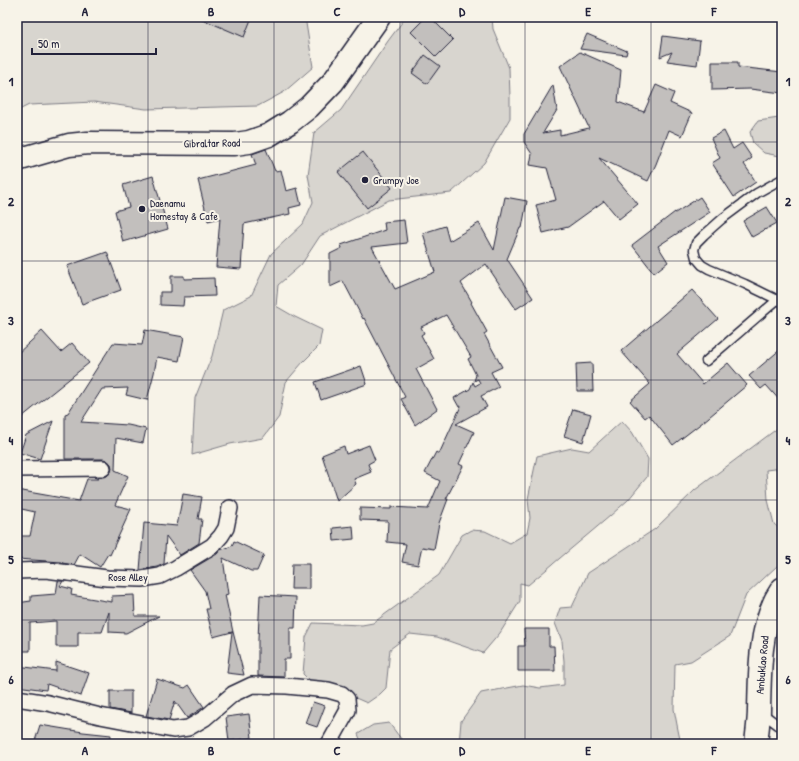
<svg xmlns="http://www.w3.org/2000/svg" width="799" height="761" font-family="'Patrick Hand',sans-serif">
<rect width="100%" height="100%" fill="#f7f3e8"/>
<filter id="ink" filterUnits="userSpaceOnUse"><feTurbulence type="fractalNoise" baseFrequency=".025" numOctaves="2"/><feDisplacementMap in="SourceGraphic" scale="8" xChannelSelector="R" yChannelSelector="G"/><feConvolveMatrix kernelMatrix="1 2 1 2 8 2 1 2 1" color-interpolation-filters="sRGB"/></filter>
<g filter="url(#ink)">
<g fill="#d8d5cf" stroke="#7d7c85">
<polygon points="17,17 305,17 313,67 284,92 258,106 146,109 94,102 29,105 17,111"/>
<polygon points="406,17 492,17 493,29 509,68 510,97 510,118 484,163 451,193 389,200 320,236 301,265 278,285 276,306 295,317 322,330 319,346 303,362 286,382 279,417 263,438 230,444 192,455 195,398 212,356 223,310 251,296 271,254 303,224 313,202 308,175 314,133 341,110 388,41"/>
<polygon points="779,118 782,118 782,154 780,156 764,153 753,143 750,132 758,121"/>
<polygon points="622,421 632,432 648,459 647,477 628,500 610,516 528,585 520,583 520,601 500,633 483,653 437,637 410,634 390,649 386,688 380,694 367,703 351,696 329,684 309,680 303,674 306,637 313,623 362,625 373,623 439,575 462,535 471,530 485,531 510,543 527,533 530,518 528,499 537,456 572,448 589,451"/>
<polygon points="782,425 782,468 766,470 768,500 774,524 782,531 782,564 777,566 746,595 730,636 691,661 675,664 674,709 678,730 681,744 459,744 461,721 481,693 523,685 540,688 564,685 564,661 562,641 555,623 560,608 572,607 588,573 655,529 695,490"/>
<polygon points="389,723 405,744 362,744 358,734 373,725"/>
</g>
<g fill="#c2bfbd" stroke="#22223b">
<polygon points="197,17 252,17 244,37"/>
<polygon points="426,17 430,17 453,40 436,57 411,32"/>
<polygon points="587,34 627,51 626,55 580,49"/>
<polygon points="663,36 700,41 697,65 667,61 672,52 660,57"/>
<polygon points="580,52 621,70 618,102 644,112 656,85 674,93 670,103 692,113 682,136 669,130 656,164 648,181 599,158 638,204 619,219 604,201 568,227 543,233 536,205 556,200 547,168 530,165 532,154 524,142 524,134 553,85 557,110 543,133 560,130 560,135 589,128 560,66"/>
<polygon points="425,55 440,66 427,84 412,73"/>
<polygon points="712,62 738,62 738,67 782,72 782,93 750,89 712,90"/>
<polygon points="724,131 733,149 742,143 752,158 744,164 756,182 734,197 712,163 720,158 711,138"/>
<polygon points="266,149 275,171 281,170 286,191 297,188 301,205 289,208 290,214 244,224 241,269 216,267 220,218 208,221 198,180 256,165 252,154"/>
<polygon points="363,152 392,188 367,208 338,172"/>
<polygon points="153,176 168,229 123,242 115,211 129,207 123,185"/>
<polygon points="505,197 527,201 522,228 520,228 507,259 533,298 516,309 486,264 461,283 472,302 471,303 487,332 484,334 502,367 491,372 499,387 481,396 487,407 456,424 474,432 459,464 463,466 446,499 448,499 439,523 434,549 422,547 418,565 402,562 406,544 387,542 388,521 360,520 360,508 391,509 391,507 428,509 440,481 425,473 436,452 439,454 461,406 459,407 454,398 470,389 473,382 475,386 480,383 478,379 474,381 476,375 468,359 471,357 446,315 421,327 424,333 421,335 434,359 416,369 437,409 415,425 401,399 405,397 378,345 364,318 363,319 343,281 330,287 330,254 342,248 341,245 385,230 384,222 404,220 407,243 372,247 395,289 435,272 423,233 445,226 449,241 479,223 494,250"/>
<polygon points="700,197 710,212 658,246 668,262 654,273 632,245 675,212 675,213"/>
<polygon points="767,207 777,223 752,237 743,221"/>
<polygon points="107,252 121,290 82,304 67,266"/>
<polygon points="171,276 184,276 184,279 214,278 215,296 184,297 183,306 160,305 160,292 171,292"/>
<polygon points="692,290 718,319 677,354 703,384 728,363 747,385 703,422 673,445 649,415 645,418 630,401 650,384 621,351"/>
<polygon points="145,330 184,337 179,361 157,357 154,373 147,400 126,395 128,388 102,389 81,422 128,425 146,429 143,443 116,438 115,470 128,476 115,505 131,509 110,555 108,554 100,567 80,554 74,565 62,563 62,562 17,559 17,536 30,536 35,512 17,508 17,490 79,501 87,479 99,479 94,477 103,477 107,476 111,472 112,468 111,464 107,460 103,459 65,459 65,414 68,413 113,343 142,345"/>
<polygon points="42,331 61,352 72,343 89,363 17,421 17,354"/>
<polygon points="782,348 782,403 766,385 761,389 749,376"/>
<polygon points="592,363 593,391 577,391 576,364"/>
<polygon points="361,366 367,384 321,400 315,382"/>
<polygon points="573,409 591,414 583,442 564,436"/>
<polygon points="53,421 40,459 20,453 26,435"/>
<polygon points="369,445 375,460 368,464 371,472 354,479 356,484 337,501 322,455 344,446 346,454"/>
<polygon points="183,494 202,497 198,519 202,519 199,543 180,555 166,536 164,564 157,567 140,570 144,523 177,526"/>
<polygon points="353,526 354,539 334,541 333,528"/>
<polygon points="234,541 264,555 257,571 251,571 223,558 228,594 225,595 233,632 232,632 233,632 244,675 227,673 232,632 213,637 206,609 209,609 205,591 190,570 217,554 220,550 232,546"/>
<polygon points="292,564 309,564 309,589 291,589"/>
<polygon points="58,581 63,581 60,586 72,589 71,595 112,602 112,596 134,595 135,616 159,616 126,633 109,632 109,612 102,632 78,632 78,647 56,647 56,621 30,623 30,651 21,651 17,616 17,603 31,601 31,596 56,594"/>
<polygon points="260,595 296,597 295,628 290,628 290,659 284,659 284,677 258,676 258,639"/>
<polygon points="524,629 549,629 549,646 554,646 555,671 518,671 518,646 525,646"/>
<polygon points="56,662 89,673 81,696 47,684 46,690 17,686 17,666 56,671"/>
<polygon points="157,679 185,688 189,685 204,707 187,718 175,701 169,720 146,716"/>
<polygon points="110,691 131,691 131,713 110,709"/>
<polygon points="313,702 325,706 317,727 305,723"/>
<polygon points="249,714 252,738 229,741 226,717"/>
<polygon points="40,725 83,732 111,735 110,744 34,744"/>
</g>
<g fill="none" stroke-linecap="round" stroke-linejoin="round">
<defs>
<g id="lane">
<polyline points="782,179 757,193 722,219 704,235 696,243 694,250 696,258 702,265 709,269 745,284 782,302"/>
<polyline points="706,361 777,300"/>
<polyline points="762,713 782,728"/>
</g>
<g id="street">
<polyline points="17,469 103,468"/>
<polyline points="17,571 46,570 107,578 142,579 160,576 176,568 212,546 221,536 226,528 230,508"/>
<polyline points="17,698 48,703 100,716 173,730 188,728 195,724 205,718 233,694 252,685 287,686 328,690 342,694 347,699 348,710 329,744"/>
</g>
<polyline id="secondary" points="17,160 69,145 88,143 235,144 249,142 269,135 290,122 309,107 333,82 379,17"/>
<path id="primary" d="M756,744C757,733 759,721 759,710C760,676 759,635 774,603C776,598 779,594 782,589"/>
</defs>
<use href="#lane" stroke="#22223b" stroke-width="11"/>
<use href="#street" stroke="#22223b" stroke-width="18"/>
<use href="#secondary" stroke="#22223b" stroke-width="25"/>
<use href="#primary" stroke="#22223b" stroke-width="25"/>
<use href="#lane" stroke="#f7f3e8" stroke-width="8"/>
<use href="#street" stroke="#f7f3e8" stroke-width="15"/>
<use href="#secondary" stroke="#f7f3e8" stroke-width="22"/>
<use href="#primary" stroke="#f7f3e8" stroke-width="22"/>
</g>
</g>
<path fill="none" stroke="#22223b" stroke-width="1" stroke-opacity="0.55" d="M148,17V744M274,17V744M400,17V744M525,17V744M651,17V744M17,142H782M17,261H782M17,380H782M17,500H782M17,620H782"/>
<g fill="#22223b" stroke="#f7f3e8" stroke-width="1.5">
<circle cx="365" cy="180" r="4"/>
<circle cx="142" cy="209" r="4"/>
</g>
<g text-anchor="middle" dominant-baseline="central" stroke-width="4" stroke-linejoin="round" paint-order="stroke">
<g font-size="11" fill="#22223b" stroke="#f7f3e8">
<text transform="translate(212 143) rotate(-1)">Gibraltar Road</text>
<text x="128" y="577">Rose Alley</text>
<text transform="translate(762 665) rotate(-85)">Ambuklao Road</text>
</g>
<g font-size="11" fill="#22223b" stroke="#f7f3e8" text-anchor="start">
<text x="373" y="180">Grumpy Joe</text>
<text x="150" y="203">Daenamu<tspan x="150" dy="13">Homestay &amp; Cafe</tspan></text>
</g>
</g>
<rect width="799" height="761" fill="none" stroke="#f7f3e8" stroke-width="44"/>
<path d="M32 48v6h124v-6" fill="none" stroke="#22223b" stroke-width="2"/>
<text x="38" y="48" font-size="12" fill="#22223b" stroke="#f7f3e8" stroke-width="3" paint-order="stroke">50 m</text>
<rect x="22" y="22" width="755" height="717" fill="none" stroke="#22223b" stroke-width="1.5"/>
<g font-size="13" text-anchor="middle" font-weight="bold" fill="#22223b">
<text x="85" y="16">A</text>
<text x="211" y="16">B</text>
<text x="337" y="16">C</text>
<text x="462" y="16">D</text>
<text x="588" y="16">E</text>
<text x="714" y="16">F</text>
<text x="11" y="86">1</text>
<text x="788" y="86">1</text>
<text x="11" y="206">2</text>
<text x="788" y="206">2</text>
<text x="11" y="325">3</text>
<text x="788" y="325">3</text>
<text x="11" y="445">4</text>
<text x="788" y="445">4</text>
<text x="11" y="564">5</text>
<text x="788" y="564">5</text>
<text x="11" y="684">6</text>
<text x="788" y="684">6</text>
<text x="85" y="755">A</text>
<text x="211" y="755">B</text>
<text x="337" y="755">C</text>
<text x="462" y="755">D</text>
<text x="588" y="755">E</text>
<text x="714" y="755">F</text>
</g>
</svg>
